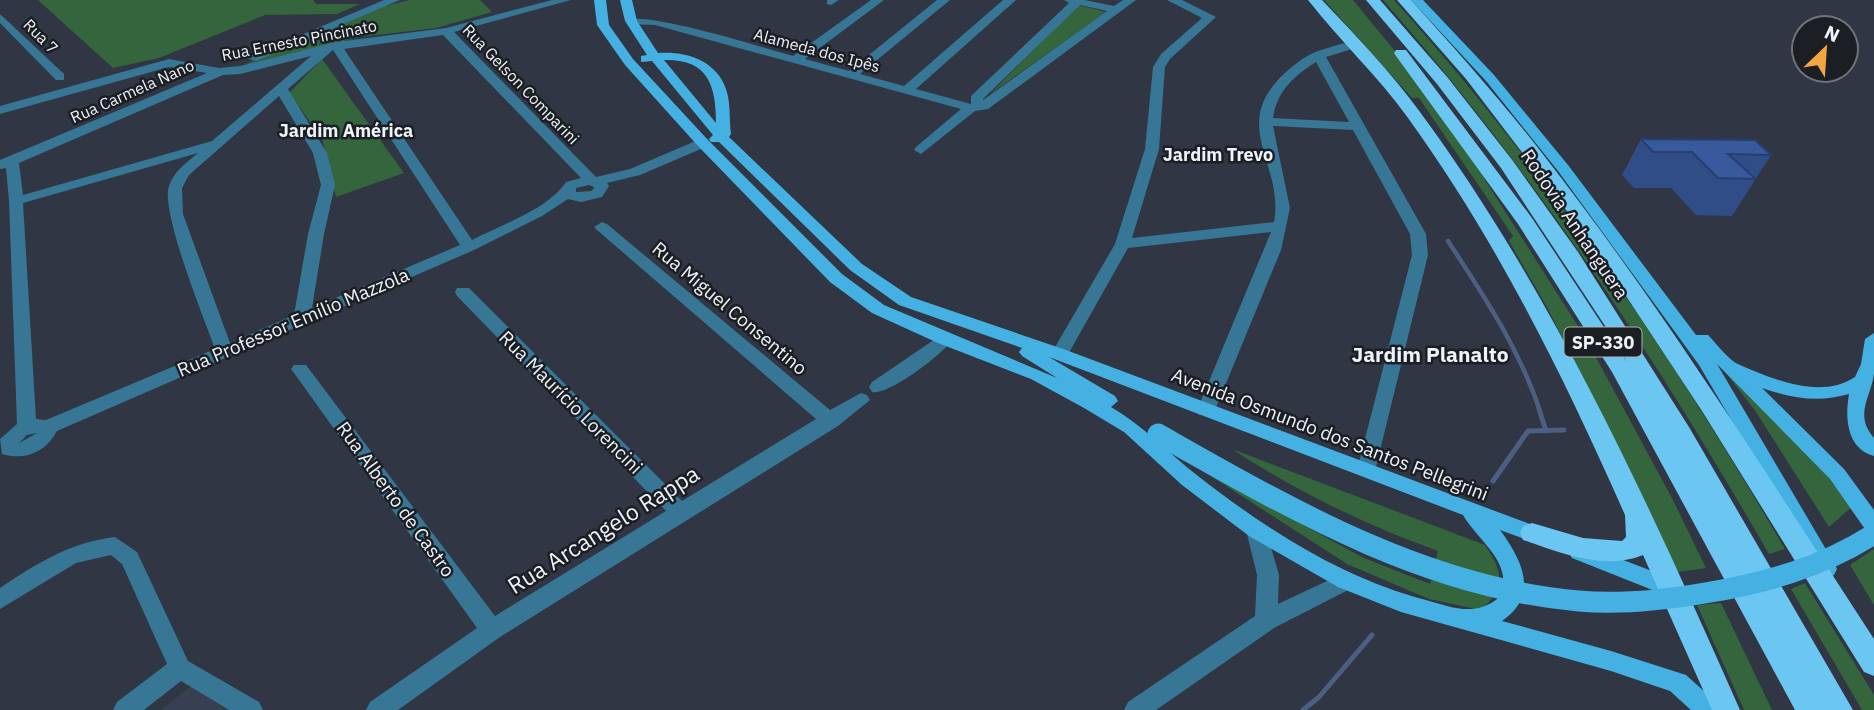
<svg xmlns="http://www.w3.org/2000/svg" width="1874" height="710" font-family="'IBM Plex Sans',sans-serif">
<rect width="100%" height="100%" fill="#303643"/>
<polygon fill="#374052" points="191,686 227,710 161,710"/>
<g fill="#34653d">
<polygon points="38,0 313,0 316,4 360,4 337,14 265,15 159,58 113,68"/>
<polygon points="409,0 480,0 492,12 436,28 360,37 243,65 385,6"/>
<polygon points="1324,0 1353,0 1408,67 1479,163 1485,180 1585,337 1673,500 1706,568 1678,572 1548,309 1509,241 1513,236 1419,98 1412,98"/>
<path d="M1383,0H1394C1545,168 1671,354 1785,549L1769,554C1656,358 1533,170 1383,0Z"/>
<polygon points="1078,5 1106,12 990,94"/>
<polygon points="322,59 404,173 336,197 322,138 289,93"/>
<polygon points="1719,364 1792,435 1853,506 1829,527 1756,412"/>
<path d="M1232,449L1485,545C1503,571 1507,589 1480,610L1429,599L1347,564L1203,471L1364,558L1430,584L1438,551C1366,525 1295,491 1232,449Z"/>
<polygon points="1874,549 1874,605 1850,565"/>
<polygon points="1805,583 1874,695 1874,710 1862,710 1791,589"/>
<polygon points="1721,603 1772,710 1744,710 1697,605"/>
</g>
<g fill="none" stroke-linecap="round" stroke-linejoin="round">
<path stroke="#4a5f82" stroke-width="4.5" d="M1448,241C1484,296 1519,348 1540,411"/>
<g stroke="#4a5f82" stroke-width="5">
<polyline points="1539,409 1546,431"/>
<polyline points="1493,481 1528,431 1564,430"/>
<polyline points="1303,710 1319,697 1372,635"/>
</g>
<g fill="#377694" fill-rule="evenodd">
<polygon points="384,0 400,0 256,61 246,58"/>
<path d="M552,0H571L454,32L596,177L630,169L698,140H708V146L640,175L607,183L609,186L602,197L581,202L568,199L542,216L474,250L57,431C46,452 25,461 2,454L0,439L17,424L9,201L6,168L0,169V160L207,73L169,67L0,114V106L169,59L219,68L240,66L336,42L446,28ZM443,35L581,178L566,182C547,210 502,224 472,240L344,49ZM333,50L460,245L312,308L324,234L335,185L327,153L288,89ZM311,56L212,141L23,195L19,163L223,75L240,74ZM279,96L313,153L321,185L308,234L294,315L230,343L183,214L182,188L189,175ZM198,153C186,163 174,171 169,186C160,211 204,318 215,349L46,420L36,419L23,203ZM589,185L594,187L592,191L576,192V188ZM37,433L19,443L27,435Z"/>
<polygon points="827,0 839,0 831,5 827,4"/>
<path d="M871,0H884L805,59L849,71L937,0H950L860,74L904,86L1003,0H1016L916,89L971,104V96L1069,3L1064,0H1085L1114,6L1123,0H1136L988,109L975,111L921,154L914,150L916,147L961,109L655,25L631,24L625,21C642,9 767,49 793,56ZM1080,5L1107,11L983,100V99Z"/>
<path d="M1167,0H1182L1216,17L1170,59L1165,67L1159,149L1132,238L1274,222C1285,164 1227,125 1286,72C1296,63 1309,53 1321,50C1333,47 1351,38 1362,46L1326,57L1426,234L1428,255L1374,475L1367,477L1360,475L1357,470L1412,255L1410,234L1353,130L1273,126L1290,208L1281,250L1213,415H1199L1197,410L1271,232L1128,248L1066,358H1054L1051,354L1115,244L1145,149L1153,67L1161,54L1202,18ZM1316,62L1349,122L1273,118C1277,91 1294,76 1316,62Z"/>
<polygon points="0,14 64,74 64,80 56,80 0,23"/>
<polygon points="602,222 607,224 830,410 861,393 867,395 870,400 838,426 500,637 398,710 366,710 370,702 477,628 294,373 291,369 294,365 306,365 495,616 666,511 457,296 455,292 457,288 469,288 682,501 816,419 597,230 594,227"/>
<path d="M944,333L953,339C943,354 888,396 872,392L869,387L872,382Z"/>
<polygon points="1256,522 1263,524 1266,530 1279,575 1278,604 1346,572 1354,575 1357,581 1354,587 1274,628 1156,710 1124,710 1128,702 1255,616 1257,575 1246,530 1249,524"/>
<path d="M115,537L137,552L188,661L259,702L263,710H229L181,681L144,710H113L117,702L167,664L122,564L111,555L76,563L0,609V588C36,564 70,542 115,537Z"/>
</g>
<g fill="#44b1e2" fill-rule="evenodd">
<path d="M594,0H606L609,25L633,59L708,140L842,274L884,305L1057,378L1022,356L1019,352L1022,348L899,305L850,270L719,142H711L709,139L713,135L652,61L641,62V56L647,55L625,21L620,0H632L637,21L658,53C686,51 716,60 726,89C731,103 729,120 731,134L729,137L862,264L911,297L1066,350L1551,532L1554,538L1551,544L1544,546L1500,530C1522,560 1540,595 1502,621L1611,651L1686,675L1716,702L1720,710H1691L1670,691L1611,671L1401,612L1338,587L1249,536L1182,485L1124,432L1084,408L1031,379L938,343L872,313L830,282L698,146L625,65L597,25ZM664,60C708,59 716,85 716,123ZM1049,357L1463,515C1477,540 1515,563 1500,597C1475,617 1454,608 1426,600C1342,578 1266,529 1198,476C1168,453 1145,427 1111,407L1118,401L1115,396Z"/>
<path d="M1411,0H1423L1494,75L1568,165L1696,335H1708C1717,344 1729,361 1740,365C1773,379 1820,400 1855,377L1861,364L1865,339L1874,333C1874,346 1874,360 1874,373C1872,396 1853,414 1874,438V456C1846,448 1845,417 1849,394C1818,403 1792,398 1762,388L1844,469L1874,510V534L1867,532L1830,479L1717,364L1834,563L1837,569L1834,575L1826,578L1818,575L1777,498L1699,365L1558,171L1486,81Z"/>
<polygon points="1579,543 1678,581 1681,588 1678,595 1670,597 1572,558 1568,552 1572,546"/>
</g>
<g fill="#6bc6f1" fill-rule="evenodd">
<path d="M1308,0H1322C1356,36 1391,72 1420,112C1554,294 1649,504 1740,710H1712L1643,555C1604,571 1561,553 1523,540L1520,533L1523,526L1532,523L1583,538L1622,541L1626,537L1625,515C1564,377 1497,241 1408,118C1378,76 1340,41 1308,0Z"/>
<polygon points="1366,0 1380,0 1448,78 1513,161 1578,252 1689,427 1853,710 1795,710 1612,372 1518,224 1396,56 1394,53 1396,50 1406,50 1532,218 1627,362 1617,344 1501,168 1437,84"/>
<path d="M1397,0H1411C1456,50 1501,100 1542,153C1663,308 1767,475 1874,639V676L1864,672L1702,411L1589,240L1466,79Z"/>
</g>
<path stroke="#44b1e2" stroke-width="21" d="M1158,434C1289,508 1425,588 1579,601C1621,605 1664,600 1705,593C1766,583 1822,567 1874,534"/>
</g>
<polygon fill="#314d87" points="1641,139 1771,155 1732,216 1696,215 1671,188 1634,188 1622,175"/>
<polygon fill="#39599d" stroke="#283e6e" stroke-width="2" points="1641,139 1755,140 1771,155 1728,154 1756,179 1718,178 1692,152 1653,152"/>
<g text-anchor="middle" dominant-baseline="central" stroke-width="5" stroke-linejoin="round" paint-order="stroke">
<g font-size="16" fill="#eef2fa" stroke="#1b1e23">
<text transform="translate(41 36) rotate(45)">Rua 7</text>
<text transform="translate(299 40) rotate(-11)">Rua Ernesto Pincinato</text>
<text transform="translate(817 50) rotate(15)">Alameda dos Ipês</text>
<text transform="translate(521 84) rotate(46)">Rua Gelson Comparini</text>
<text transform="translate(132 91) rotate(-24)">Rua Carmela Nano</text>
</g>
<g font-size="18" font-weight="bold" fill="#eef2fa" stroke="#1b1e23">
<text x="346" y="130">Jardim América</text>
<text x="1218" y="154">Jardim Trevo</text>
</g>
<rect fill="#1b1e23" stroke="#afb2ba" stroke-width="2" x="1564.5" y="327.5" width="77" height="29" rx="5"/>
<g font-size="18" font-weight="bold" fill="#eef2fa">
<text x="1603" y="342">SP-330</text>
</g>
<g font-size="19" fill="#eef2fa" stroke="#1b1e23">
<text transform="translate(1575 224) rotate(56)">Rodovia Anhanguera</text>
<text transform="translate(730 308) rotate(40)">Rua Miguel Consentino</text>
<text transform="translate(293 322) rotate(-23)">Rua Professor Emílio Mazzola</text>
<text transform="translate(571 402) rotate(45)">Rua Maurício Lorencini</text>
<text transform="translate(1330 434) rotate(21)">Avenida Osmundo dos Santos Pellegrini</text>
<text transform="translate(396 499) rotate(54)">Rua Alberto de Castro</text>
</g>
<g font-size="21" font-weight="bold" fill="#eef2fa" stroke="#1b1e23">
<text x="1430" y="354">Jardim Planalto</text>
</g>
<g font-size="23" fill="#eef2fa" stroke="#1b1e23">
<text transform="translate(603 529) rotate(-32)">Rua Arcangelo Rappa</text>
</g>
</g>
<g transform="translate(1825 49) rotate(25)"><circle r="33" fill="#1b1e23" stroke="#6f7379" stroke-width="2"/>
<path d="M0-5L12 26L0 18L-12 26Z" fill="#f2a540"/>
<text y="-10" font-size="19" font-weight="bold" text-anchor="middle" fill="#eef2fa">N</text>
</g>
</svg>
